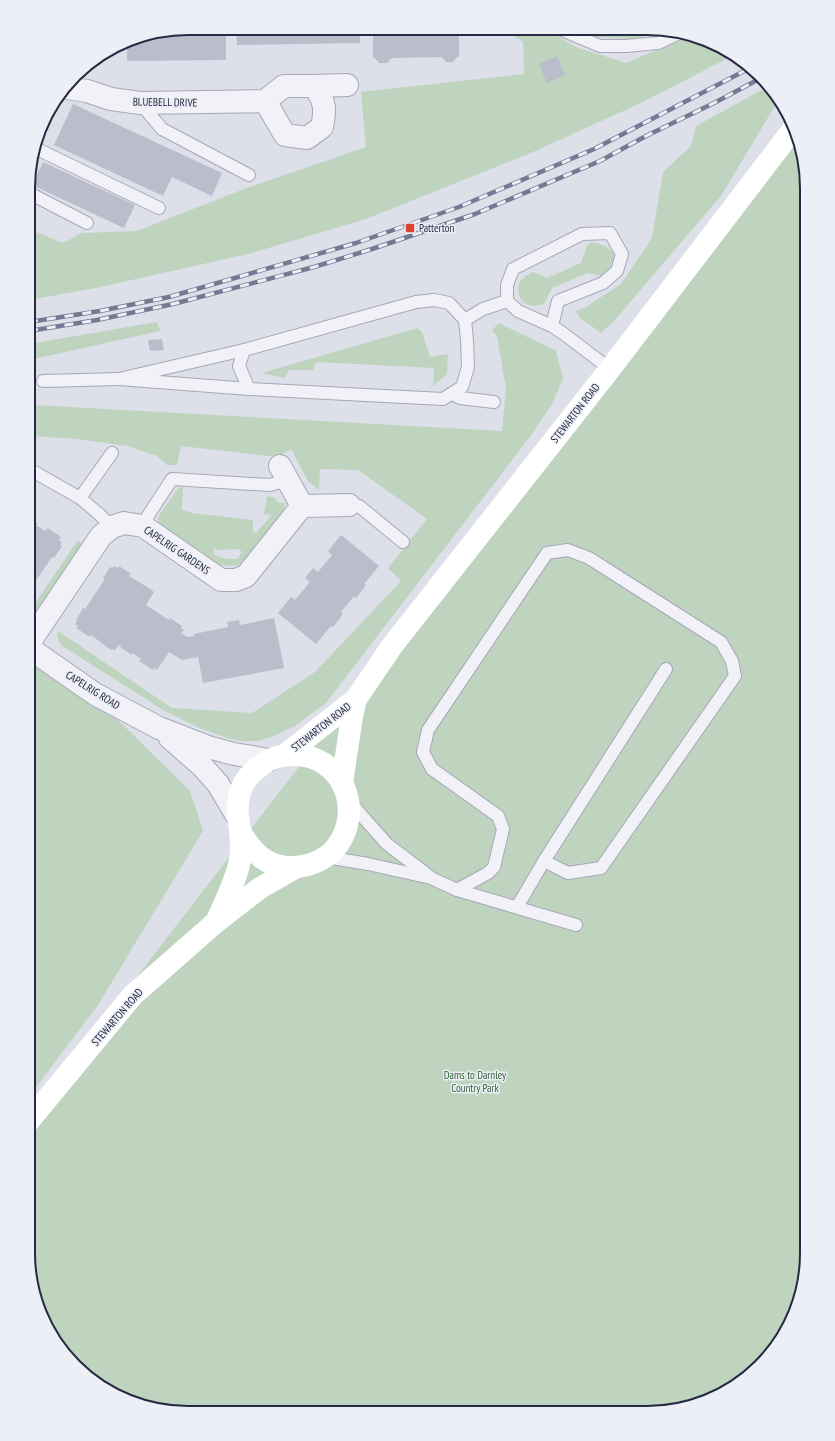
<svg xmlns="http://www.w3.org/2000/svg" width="835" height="1441" font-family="'PT Sans Narrow',sans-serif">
<rect width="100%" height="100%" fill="#dddfe9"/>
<g fill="#bed4be" fill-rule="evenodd">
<polygon points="506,30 547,30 576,47 626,63 691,35 718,44 734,55 641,103 533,152 366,219 248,254 96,288 29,300 29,229 63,243 82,233 137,231 244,189 366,147 361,92 524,74 523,42"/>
<polygon points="585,30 671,31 632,39 597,37"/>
<polygon points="769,86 780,99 776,104 721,196 614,321 601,333 579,317 576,311 586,307 621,284 652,238 663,172 691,146 696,126"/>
<polygon points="798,136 807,188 807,1264 795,1314 774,1351 736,1386 699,1404 647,1413 167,1412 127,1401 83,1373 55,1342 37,1305 28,1253 28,1118 392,646"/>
<path d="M592,242C615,246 623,261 602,276L588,273L552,288L544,304C538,305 533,307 527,304C518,301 515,286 522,279C525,276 529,274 533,272L547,278L581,263L587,246Z"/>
<polygon points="157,322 160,331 34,359 29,362 29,344"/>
<polygon points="499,323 556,351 563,379 552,404 532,434 326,703 295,726 276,735 259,741 242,741 230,739 197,727 163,710 61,645 57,637 58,631 172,708 252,713 315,672 401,581 388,568 427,519 358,470 320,469 319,490 308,481 291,449 278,457 181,446 177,465 167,465 157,456 127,446 77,439 29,436 29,378 33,405 502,431 506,389 497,336 492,330"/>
<polygon points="417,328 422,332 430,357 448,354 447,374 433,386 434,368 316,362 313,370 289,370 284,378 262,373"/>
<path d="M179,487L183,488L182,510L192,513L253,520V531L256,533L272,515L264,514L267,496L275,498L278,503H285L284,511L244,562C237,567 228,566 219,565L159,524L158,517ZM215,548L218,550L239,549L242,552L237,559C227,559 221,559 213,553Z"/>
<polygon points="78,540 83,544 36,612 32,608"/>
<polygon points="29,656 117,719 190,791 203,831 98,1005 28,1098"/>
</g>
<g fill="#babdcc">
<polygon points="188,28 226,28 226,60 127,61 127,40"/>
<polygon points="236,28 360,29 360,43 237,45"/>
<polygon points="373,29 459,30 459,57 457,57 453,62 446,62 442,57 392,58 387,63 379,63 375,58 373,58"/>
<polygon points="557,56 565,75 547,83 539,64"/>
<polygon points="73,104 222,173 212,196 172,177 163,196 54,145"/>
<polygon points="43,162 135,205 124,228 32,185"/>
<polygon points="162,339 164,350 150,351 148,340"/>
<polygon points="29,518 38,524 36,525 45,531 48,528 61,537 58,540 62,542 60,545 62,546 54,558 52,557 32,586 34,587 29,594"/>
<polygon points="341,535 379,566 364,584 366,585 356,598 354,596 341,612 343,614 333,627 331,626 316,644 278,613 291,597 295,600 310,582 305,578 313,568 318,572 332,555 328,551"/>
<polygon points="114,566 117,568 119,566 131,574 129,576 152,590 151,590 154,592 146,605 169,620 170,618 182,626 181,628 184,630 181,633 187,637 194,636 194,634 228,627 227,622 239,620 240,625 274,618 284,668 203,683 198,657 182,660 169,652 157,670 154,668 153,670 139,661 141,659 133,653 132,655 120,647 121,645 119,645 115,650 112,649 111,650 91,635 90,637 76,628 78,626 75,624 77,621 76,620 83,608 85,609 105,579 103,578 110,567 112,568"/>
</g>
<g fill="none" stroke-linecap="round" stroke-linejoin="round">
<defs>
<g id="service">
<polyline points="562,30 600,46 626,46 658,43 681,32"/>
<polyline points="140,103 162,129 249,175"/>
<polyline points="35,148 159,208"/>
<polyline points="29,193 87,223"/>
<polygon points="434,300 449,303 465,320 467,340 468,367 462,387 443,399 249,389 239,366 244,350 416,302"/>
<polyline points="465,320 483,309 507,301"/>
<polyline points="552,326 558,301 603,283 617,271 622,254 610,233 582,234 513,269 507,285 507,301 518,311 552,326 564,334 610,369"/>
<polyline points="244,350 119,379 249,389"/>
<polyline points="43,381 119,379"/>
<polyline points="452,394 460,398 494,402"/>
<polyline points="29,469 80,498 99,514 112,527"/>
<polyline points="80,498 112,453"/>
<polyline points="349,505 359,506 403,542"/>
<polyline points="143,526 149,514 172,479 270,485 288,480"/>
<polyline points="350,801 362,816 387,844 429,876"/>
<polyline points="326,857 368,864 431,878 457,890 576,925"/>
<polyline points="457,890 488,873 494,867 503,829 498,816 432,769 423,752 428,730 547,553 568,550 589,558 721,642 732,661 735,676 601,868 568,873 544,861"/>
<polyline points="517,907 544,861 666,669"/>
</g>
<g id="minor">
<polyline points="314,86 347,85"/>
<path d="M67,88L87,91L111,99L140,103L265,101L284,86H314C325,101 326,109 322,127L307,138L285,135L265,101"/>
<polyline points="280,466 302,506"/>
<polyline points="29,643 101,536 112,527 124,523 143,526 221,580 236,580 246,576 302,506 349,505"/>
</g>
<g id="tertiary">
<polyline points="29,648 95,694 159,728 208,747 234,754 269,760"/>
<polyline points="170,738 202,766 218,784 237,816"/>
</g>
</defs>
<use href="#service" stroke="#a6a8b7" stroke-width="14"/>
<use href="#minor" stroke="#a6a8b7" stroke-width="24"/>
<use href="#tertiary" stroke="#a6a8b7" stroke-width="24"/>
<use href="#service" stroke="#f1f1f7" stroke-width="12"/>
<use href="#minor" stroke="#f1f1f7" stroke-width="22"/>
<use href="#tertiary" stroke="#f1f1f7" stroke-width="22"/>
<g stroke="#fff" stroke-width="22">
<polyline points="285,755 356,699 392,646 610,369 794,128"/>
<polyline points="342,783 352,716 356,699"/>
<path d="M216,922C225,902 236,881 240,860C246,832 229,810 244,783C248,775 256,769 263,764C272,757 283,755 294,755C339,755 362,803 341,840C327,866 287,876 262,858C253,851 247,843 241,833"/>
<polyline points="28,1122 133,995 216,922 260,888 295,868"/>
</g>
<defs>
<g id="rail">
<polyline points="29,322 100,311 169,297 356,243 459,207 594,149 752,67"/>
<polyline points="29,331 97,320 173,304 314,267 372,249 475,214 600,161 646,136 716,102 761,78"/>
</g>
</defs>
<use href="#rail" stroke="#757a94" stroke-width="4.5"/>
<use href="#rail" stroke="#edeff6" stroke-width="3" stroke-dasharray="9" stroke-linecap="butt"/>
</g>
<rect fill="#dd4334" stroke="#edeff6" stroke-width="1.5" x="405" y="223" width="10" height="10" rx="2"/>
<g text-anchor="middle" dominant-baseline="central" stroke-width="3" stroke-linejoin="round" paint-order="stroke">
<g font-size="11" fill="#252941" stroke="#edeff6">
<text transform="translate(165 102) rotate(1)">BLUEBELL DRIVE</text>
<text transform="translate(575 413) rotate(-52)">STEWARTON ROAD</text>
<text transform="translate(177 550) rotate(34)">CAPELRIG GARDENS</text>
<text transform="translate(93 690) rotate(32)">CAPELRIG ROAD</text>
<text transform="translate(321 727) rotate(-38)">STEWARTON ROAD</text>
<text transform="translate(117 1017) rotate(-49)">STEWARTON ROAD</text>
</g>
<g font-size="11" fill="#252941" stroke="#edeff6" text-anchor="start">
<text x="419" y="228">Patterton</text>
</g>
<g font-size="11" fill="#315f33" stroke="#edeff6">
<text x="475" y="1075">Dams to Darnley<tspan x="475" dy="13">Country Park</tspan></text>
</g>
</g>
<path d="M0 0H835V1441H0ZM188 35H647A153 153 0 0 1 800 188V1253A153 153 0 0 1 647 1406H188A153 153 0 0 1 35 1253V188A153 153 0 0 1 188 35Z" fill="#edeff6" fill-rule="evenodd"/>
<path fill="none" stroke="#252941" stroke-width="2" d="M188 35H647A153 153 0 0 1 800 188V1253A153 153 0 0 1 647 1406H188A153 153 0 0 1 35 1253V188A153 153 0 0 1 188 35Z"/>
</svg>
